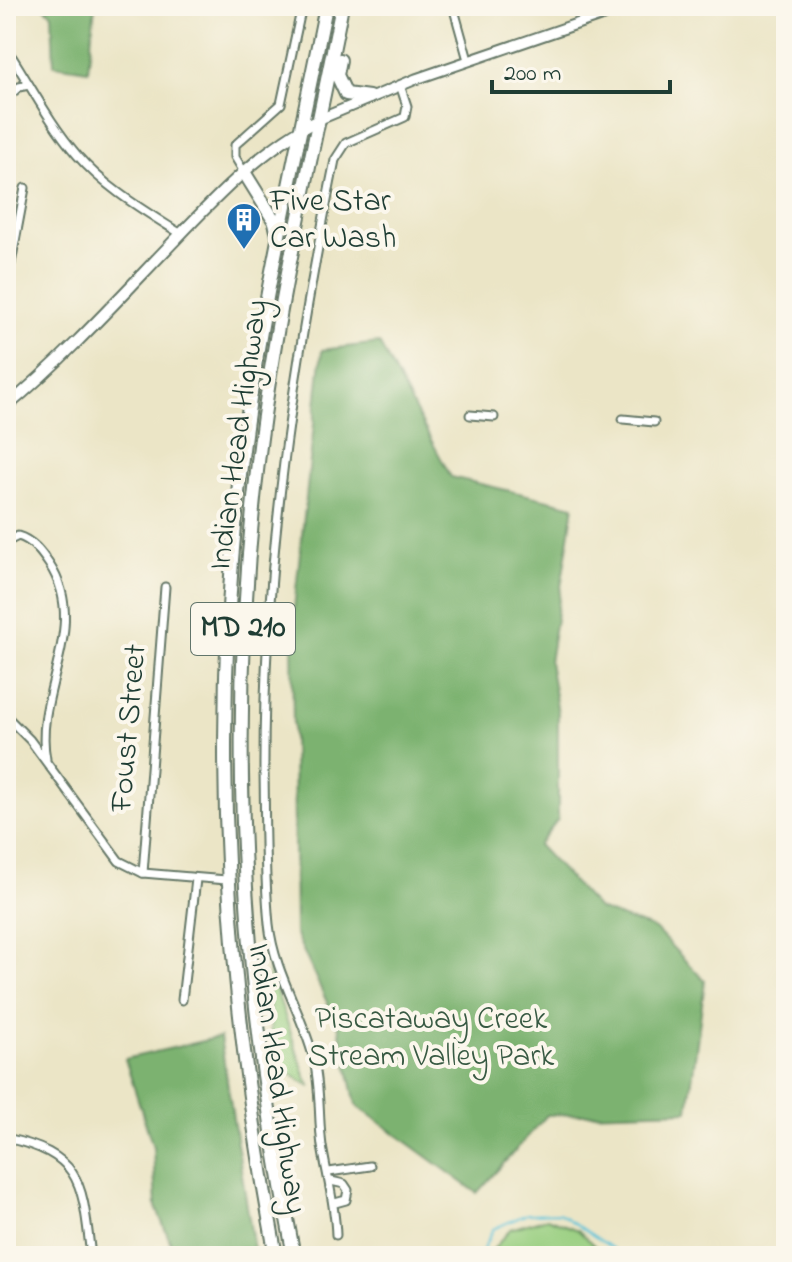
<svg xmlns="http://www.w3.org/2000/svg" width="792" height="1262" font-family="'Indie Flower',sans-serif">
<rect width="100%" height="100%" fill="#fbf7ec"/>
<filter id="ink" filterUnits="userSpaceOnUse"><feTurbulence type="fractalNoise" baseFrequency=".0125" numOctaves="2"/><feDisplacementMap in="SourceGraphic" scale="16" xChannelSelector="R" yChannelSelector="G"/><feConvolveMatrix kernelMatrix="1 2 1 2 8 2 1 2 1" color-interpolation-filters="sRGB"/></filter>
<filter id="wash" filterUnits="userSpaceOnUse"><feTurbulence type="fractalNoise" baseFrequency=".006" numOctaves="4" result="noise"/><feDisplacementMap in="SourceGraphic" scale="32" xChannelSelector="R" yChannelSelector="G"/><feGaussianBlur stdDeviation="1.8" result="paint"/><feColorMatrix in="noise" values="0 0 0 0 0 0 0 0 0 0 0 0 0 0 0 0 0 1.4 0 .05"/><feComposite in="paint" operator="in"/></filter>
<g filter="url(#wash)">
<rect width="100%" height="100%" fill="#ebe5c6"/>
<g fill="#9acf81" stroke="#5c865a" stroke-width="2">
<polygon points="268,966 306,1078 311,1087 272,1062"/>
<polygon points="547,1218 578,1230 605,1256 488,1256 510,1229"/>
</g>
<g fill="#7bb26f" stroke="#4d7852" stroke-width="2">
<polygon points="43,6 95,6 88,70 54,65 52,14"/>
<polygon points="379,343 451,477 574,506 549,662 558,713 558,819 538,845 598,909 655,929 705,981 688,1111 547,1115 477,1193 356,1105 339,1028 295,933 292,627 322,350"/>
<polygon points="220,1037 255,1256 176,1256 156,1207 153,1147 125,1059"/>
</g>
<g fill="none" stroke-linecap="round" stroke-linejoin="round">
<polyline stroke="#5cc3d9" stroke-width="2" points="480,1256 493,1229 527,1214 559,1213 624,1256"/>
</g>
</g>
<g filter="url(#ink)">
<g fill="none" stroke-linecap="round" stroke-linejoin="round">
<defs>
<g id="minor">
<polyline points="453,6 468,60"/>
<path d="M12,57C33,90 51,125 77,155C105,188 145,211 181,234"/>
<polyline points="6,98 19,87 29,85"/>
<polyline points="244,172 235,157 235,145 281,104 302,6"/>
<polyline points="6,290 25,188"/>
<polyline points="470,415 494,417"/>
<polyline points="623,419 654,422"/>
<path d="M6,542L18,536C32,540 41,552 49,564C91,627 33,693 46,759"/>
<polyline points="6,716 30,740 119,861 143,873 226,880"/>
<polyline points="143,873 165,587"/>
<polyline points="182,1000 196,879"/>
<polyline points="6,1052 6,1083"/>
<path d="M6,1138C84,1155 82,1184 91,1256"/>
<polyline points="329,1172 370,1166"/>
<polyline points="331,1181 344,1184 348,1190 346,1200 335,1203"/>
<path d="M336,1235C335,1204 327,1176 322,1146C318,1116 321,1087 313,1056C301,1011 274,972 269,924C264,874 265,823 264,773C263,565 294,363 335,160L346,143L405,117L407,106L400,85"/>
</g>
<polyline id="tertiary" points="320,119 416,79 629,6"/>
<path id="secondary" d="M6,407C67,356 120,297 175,240C218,195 264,147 320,119"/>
<g id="trunk">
<polyline points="340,60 337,75 346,94 369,97"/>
<polyline points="244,172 275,222 278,236"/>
<path d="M276,1256C227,998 211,754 238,493C255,329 294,167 326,6"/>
<path d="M294,1256C243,1000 227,740 256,480C273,321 311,163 342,6"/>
</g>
</defs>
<use href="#minor" stroke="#667867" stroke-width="11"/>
<use href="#tertiary" stroke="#667867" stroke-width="13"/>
<use href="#secondary" stroke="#667867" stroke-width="14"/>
<use href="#trunk" stroke="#667867" stroke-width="16"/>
<use href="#minor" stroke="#fff" stroke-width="7"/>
<use href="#tertiary" stroke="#fff" stroke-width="9"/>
<use href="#secondary" stroke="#fff" stroke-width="10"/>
<use href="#trunk" stroke="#fff" stroke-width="12"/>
</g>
</g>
<defs>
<symbol id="building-pin" viewBox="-11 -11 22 30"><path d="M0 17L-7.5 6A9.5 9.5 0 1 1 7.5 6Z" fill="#1f6fb2" stroke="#fbf7ec"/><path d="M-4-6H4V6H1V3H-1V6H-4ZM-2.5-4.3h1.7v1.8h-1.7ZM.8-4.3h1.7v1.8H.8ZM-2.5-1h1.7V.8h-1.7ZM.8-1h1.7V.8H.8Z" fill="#fff"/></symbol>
</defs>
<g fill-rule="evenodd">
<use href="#building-pin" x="224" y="200" width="40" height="54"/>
</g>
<g text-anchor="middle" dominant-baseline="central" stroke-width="8" stroke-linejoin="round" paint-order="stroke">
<rect fill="#fbf7ec" stroke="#61756b" stroke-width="2" x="191" y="603" width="104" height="52" rx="6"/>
<g font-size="30" font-weight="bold" fill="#1f3d34">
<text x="243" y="629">MD 210</text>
</g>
<g font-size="32" fill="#1f3d34" stroke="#fbf7ec" text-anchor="start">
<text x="270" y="202">Five Star<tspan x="270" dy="37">Car Wash</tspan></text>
</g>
<g font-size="32" fill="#1f3d34" stroke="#fbf7ec">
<text transform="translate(240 435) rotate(-82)">Indian Head Highway</text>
<text transform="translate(130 728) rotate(-85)">Foust Street</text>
<text transform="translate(276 1079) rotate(82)">Indian Head Highway</text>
</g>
<g font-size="32" fill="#385a43" stroke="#fbf7ec">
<text x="431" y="1020">Piscataway Creek<tspan x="431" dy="37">Stream Valley Park</tspan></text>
</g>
</g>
<rect width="792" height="1262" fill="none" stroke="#fbf7ec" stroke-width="32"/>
<path d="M492 80v12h178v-12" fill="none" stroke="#1f3d34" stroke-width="4"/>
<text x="504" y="80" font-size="24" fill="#1f3d34" stroke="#fbf7ec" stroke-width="6" paint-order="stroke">200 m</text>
</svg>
